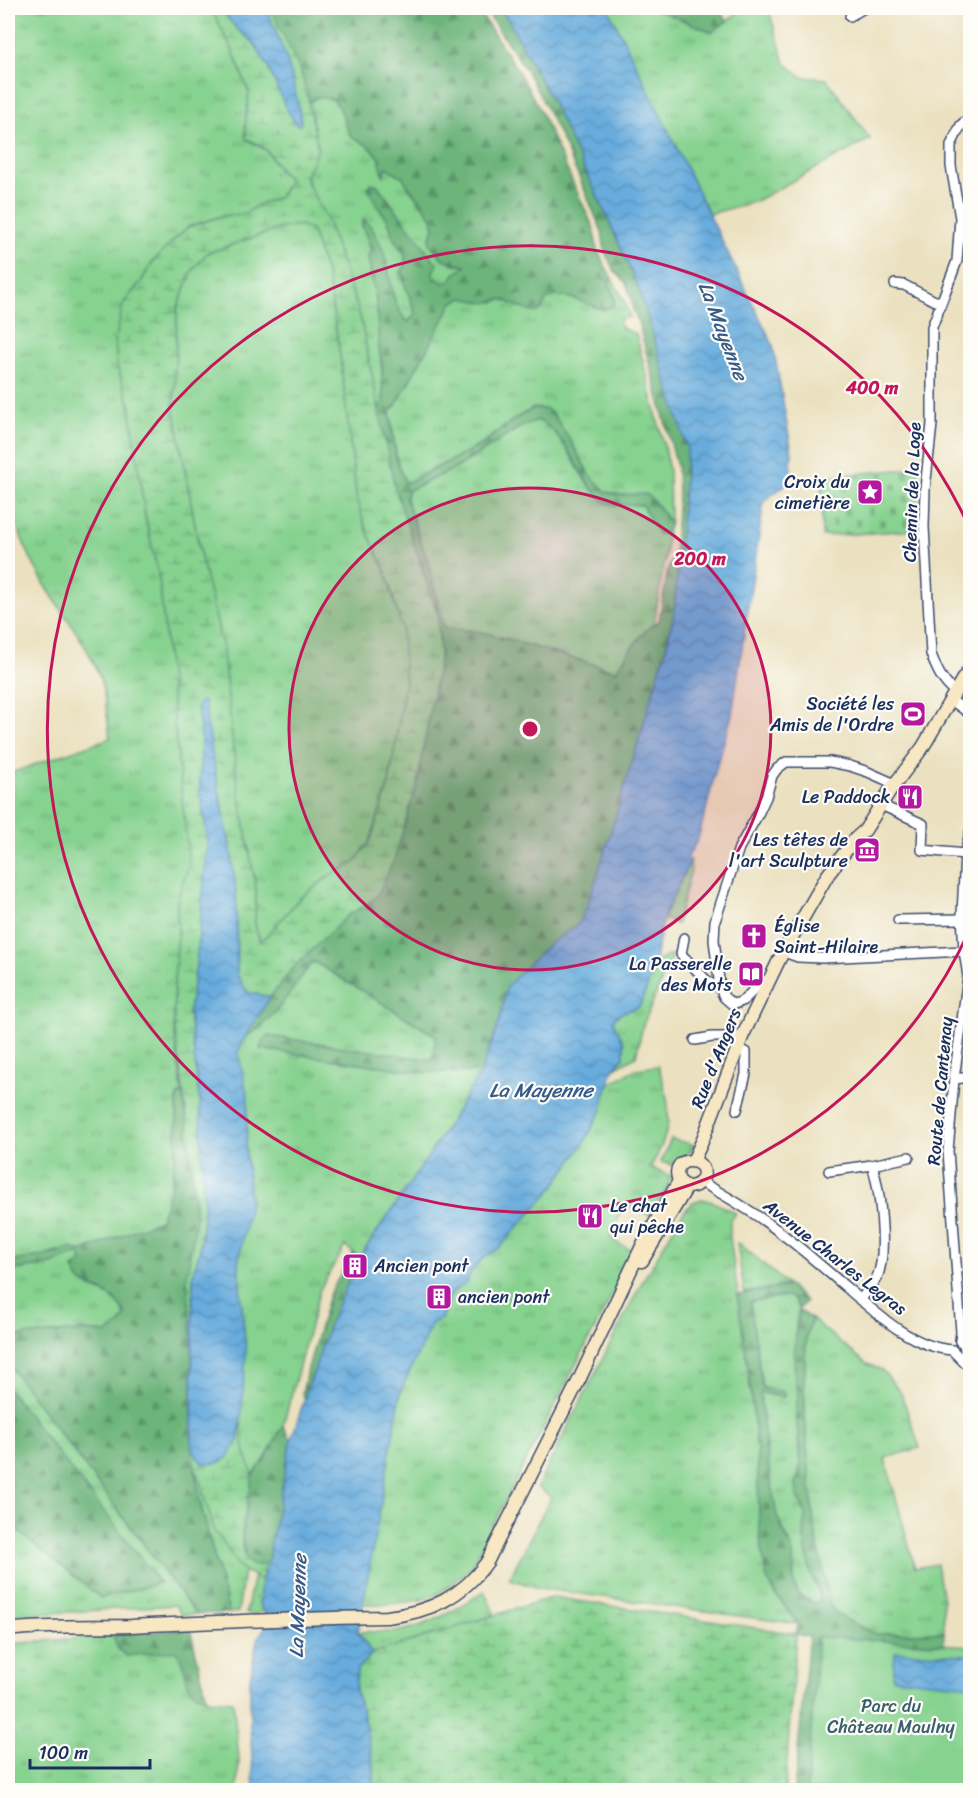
<svg xmlns="http://www.w3.org/2000/svg" width="978" height="1798" font-family="Sriracha,sans-serif">
<defs>
<pattern id="grass-tufts" width="24" height="20" patternUnits="userSpaceOnUse" patternTransform="scale(1.5)"><rect width="24" height="20" fill="#86d28f"/><path d="M3 7l-1-3M5 7V3M7 7l1-3M15 17l-1-3M17 17v-4M19 17l1-3" fill="none" stroke="#6dab78"/></pattern>
<pattern id="forest-firs" width="22" height="20" patternUnits="userSpaceOnUse" patternTransform="scale(1.5)"><rect width="22" height="20" fill="#6cb47a"/><path d="M5 1l3.5 6h-7zM16 11l3.5 6h-7z" fill="#589367"/></pattern>
<pattern id="wetland-marsh" width="20" height="14" patternUnits="userSpaceOnUse" patternTransform="scale(1.5)"><rect width="20" height="14" fill="#86d28f"/><path d="M1 5h8M5 5V1M11 12h8M15 12V8" fill="none" stroke="#6dab78"/></pattern>
<pattern id="cemetery-stones" width="16" height="16" patternUnits="userSpaceOnUse" patternTransform="scale(1.5)"><rect width="16" height="16" fill="#86d28f"/><path d="M2 7V4a2 2 0 0 1 4 0v3zM10 15v-3a2 2 0 0 1 4 0v3z" fill="#6dab78"/></pattern>
<pattern id="water-waves" width="16" height="10" patternUnits="userSpaceOnUse" patternTransform="scale(1.5)"><rect width="16" height="10" fill="#68acdd"/><path d="M0 5q4-4 8 0t8 0" fill="none" stroke="#558cb6"/></pattern>
</defs>
<rect width="100%" height="100%" fill="#fdfcf7"/>
<filter id="ink" filterUnits="userSpaceOnUse"><feTurbulence type="fractalNoise" baseFrequency=".0167" numOctaves="2"/><feDisplacementMap in="SourceGraphic" scale="12" xChannelSelector="R" yChannelSelector="G"/><feConvolveMatrix kernelMatrix="1 2 1 2 8 2 1 2 1" color-interpolation-filters="sRGB"/></filter>
<filter id="wash" filterUnits="userSpaceOnUse"><feTurbulence type="fractalNoise" baseFrequency=".008" numOctaves="4" result="noise"/><feDisplacementMap in="SourceGraphic" scale="24" xChannelSelector="R" yChannelSelector="G"/><feGaussianBlur stdDeviation="1.35" result="paint"/><feColorMatrix in="noise" values="0 0 0 0 0 0 0 0 0 0 0 0 0 0 0 0 0 1.4 0 .05"/><feComposite in="paint" operator="in"/></filter>
<g filter="url(#wash)">
<rect width="100%" height="100%" fill="#ebe1c0"/>
<g fill="url(#grass-tufts)" stroke="#508076" stroke-width="1.5">
<path d="M8,8H211L232,49L249,93L245,129L246,139L266,150L280,171L288,177L289,182L278,198L260,204L245,214L222,216L188,227L152,263L141,282L123,304L117,366L130,405L145,516L159,577L189,864L177,900L178,934L174,982V1026L182,1093L177,1096C177,1138 177,1181 160,1220L81,1252L82,1262L79,1280C93,1292 121,1293 125,1317L118,1326L108,1333L82,1331L8,1337V1271L49,1265L71,1248L47,1255L8,1262V774L110,738C107,717 106,695 99,675C86,642 62,613 44,583C29,558 16,527 8,498Z"/>
<polygon points="608,8 653,8 712,32 744,8 768,8 785,63 802,77 827,79 870,139 754,202 709,214"/>
<path d="M317,97L333,99L341,110L346,127L351,136L367,145L379,156L384,173L385,166L403,177L408,186L432,217L434,229L430,238L451,263L466,266L453,276L450,281L443,283L432,275L436,264L377,185L378,207L388,220L394,239L405,254L406,265L401,272C404,287 413,299 415,315L408,322C392,308 391,280 386,260C382,247 376,236 369,225H362L371,249L368,258L376,299L383,386V399L379,410L360,316L326,218L308,184L306,176L318,149L309,102Z"/>
<polygon points="301,225 312,231 328,279 341,362 357,501 367,531 386,572 402,629 405,683 389,784 370,842 354,864 331,875 300,898 262,941 259,940 255,925 256,889 236,774 222,644 200,553 174,408 177,309 192,271 207,253 281,228"/>
<path d="M612,279L624,300L630,317L620,319V326L624,329L636,334L665,449L669,472L670,523L658,506L636,494L620,495L606,492L589,474L569,438L534,408L516,418L479,446L406,483L398,467L390,411L396,405L453,302L463,298L494,302L502,299L512,303L542,309C542,308 545,301 546,300C557,289 591,305 603,310L615,300L609,280Z"/>
<path d="M537,420C561,430 571,458 585,480C589,486 595,492 600,498L642,505L659,534L667,532L666,552L654,623L633,646L616,671L487,633L444,627L429,566L406,499L407,491L458,467L517,429Z"/>
<polygon points="690,861 691,870 677,924 663,919"/>
<path d="M670,955L672,956L643,1025L636,1056L613,1069L624,1057V1043L613,1021C617,1011 630,1011 639,1007L652,975L655,962Z"/>
<polygon points="313,961 437,1036 432,1060 269,1036 260,1049 420,1072 481,1072 428,1157 359,1258 345,1246 320,1289 283,1426 264,1461 252,1476 262,1565 268,1561 259,1604 263,1610 255,1615 246,1613 254,1575 244,1571 238,1612 229,1613 199,1498 192,1446 198,1459 246,1353 238,1263 250,1201 238,1052 245,1037 260,1028 285,999"/>
<path d="M658,1066C673,1107 673,1130 650,1168L671,1176L668,1187L649,1215L625,1206L610,1235L615,1242L631,1250L629,1262L471,1567C459,1578 447,1590 433,1596C417,1603 380,1605 362,1604L401,1390L432,1323L441,1319L447,1303L453,1292L465,1283L471,1272L482,1259L500,1247L551,1190L584,1143L602,1109L604,1095L609,1084L636,1069Z"/>
<polygon points="671,1139 695,1145 691,1151 675,1166 661,1162"/>
<polygon points="702,1199 713,1202 736,1213 730,1222 730,1237 748,1367 757,1451 760,1537 767,1579 777,1596 798,1624 539,1588 509,1579 551,1497 537,1487 641,1284 684,1211 693,1202"/>
<polygon points="737,1243 740,1244 788,1285 744,1293"/>
<polygon points="788,1296 793,1299 799,1309 796,1325 795,1378 799,1397 796,1406 800,1466 799,1475 796,1483 797,1493 805,1512 804,1539 811,1575 819,1592 819,1602 814,1603 799,1595 794,1584 793,1554 787,1537 777,1519 767,1464 760,1392 783,1397 762,1387 750,1301"/>
<polygon points="812,1319 867,1364 882,1370 901,1393 920,1448 885,1458 915,1568 937,1564 943,1601 944,1632 875,1634 837,1615 830,1605 814,1526 806,1435 804,1386 806,1337"/>
<polygon points="8,1364 196,1614 182,1615 175,1605 8,1616 8,1523 101,1598 159,1583 8,1389"/>
<path d="M484,1591L495,1615L372,1654L358,1632C371,1631 386,1633 400,1631C431,1625 458,1609 484,1591Z"/>
<polygon points="190,1629 207,1699 233,1701 239,1759 237,1790 8,1790 8,1644"/>
</g>
<g fill="url(#forest-firs)" stroke="#44726c" stroke-width="1.5">
<path d="M270,8H477L518,71L539,108L594,229L597,250L612,279L609,280L615,300L612,307L603,310L572,298L555,296L546,300L542,309L536,313L526,310L502,299L486,303L463,298L453,302L396,405L390,411C392,435 394,462 406,483L479,446L516,418L534,408L546,409L553,414L569,438L589,474L606,492L620,495L646,494L651,498L670,523L667,532L659,534L642,505C631,503 619,507 609,504C603,502 599,497 595,492C576,469 565,432 537,420L517,429L458,467L407,491L406,499L429,566L444,627L487,633L616,671C625,657 643,628 659,621L668,568L674,557L678,496L677,466L638,321L633,311L631,298L626,283L614,270L605,252L602,232L579,177L546,107L526,70L484,8H500L509,21L553,103L604,210L639,289L687,448L674,614L664,656L605,851L587,907L579,924L548,945L507,986L499,1023L481,1072H420L260,1049L263,1040L269,1036L432,1060L436,1036L313,961C293,988 275,1020 245,1037L270,997L293,968L348,915L366,905L417,785L440,654L437,613L402,511L394,485L384,441L379,410L383,399L382,365L379,349L376,299L368,258L371,249L362,225L364,219C375,230 382,246 386,261C391,280 392,308 408,322L415,315C413,299 404,287 401,272L406,265L405,254L394,239L388,220L378,207L368,188L371,183L377,185L437,264L432,274L443,283L449,281L456,273L466,266L443,259L430,244V238L434,229L432,217L408,186L403,177L386,167L384,175L380,164L381,159L367,145L351,136L346,127L341,110L333,99L317,97L309,102L300,70Z"/>
<polygon points="653,8 718,8 727,21 712,32"/>
<path d="M182,1093L188,1125L196,1220L187,1277L192,1338V1446L199,1498L229,1613L196,1614L8,1364V1337L82,1331L108,1333L118,1326L125,1317C123,1304 110,1295 98,1289C92,1286 85,1286 80,1281C77,1278 75,1272 73,1268L82,1262L80,1253L49,1265L8,1271V1262L47,1255L71,1248L81,1252L160,1220C177,1180 177,1138 177,1096Z"/>
<polygon points="353,1253 359,1258 330,1322 305,1398 302,1394 306,1375 329,1295"/>
<path d="M789,1286L806,1301L799,1309L793,1299L788,1296L750,1302L762,1387L784,1392V1397L760,1393C764,1434 769,1475 777,1516C780,1529 790,1540 793,1554C795,1567 790,1583 799,1594C802,1599 809,1601 814,1603L819,1601V1592L811,1575L804,1539L805,1512L797,1493L796,1483L799,1475L800,1466L796,1406C801,1393 796,1390 795,1378C793,1359 796,1330 799,1311L802,1312L812,1319L806,1337L804,1386L806,1435L814,1526L830,1605L837,1615L875,1634L944,1632V1644L895,1642L882,1790H794L809,1637L796,1634L798,1624L777,1596L767,1579L760,1537L757,1451L748,1367L737,1295Z"/>
<polygon points="8,1389 160,1583 101,1598 8,1523"/>
<polygon points="283,1426 291,1440 268,1561 262,1565 252,1565 246,1560 242,1536 252,1476 264,1461"/>
<path d="M190,1629L207,1699C172,1685 196,1667 174,1651L126,1656L118,1649L113,1635Z"/>
</g>
<g fill="url(#wetland-marsh)" stroke="#508076" stroke-width="1.5" fill-rule="evenodd">
<path d="M211,8H220L235,27L254,43L266,63L276,84L301,120C293,80 284,44 265,8H270L300,70L309,102L318,149L306,176L308,184L326,218L360,316L394,485L437,613L440,654L417,785L394,860L377,896L366,905L348,915L293,968L270,997L246,992L237,975L236,893L231,850L214,765L197,707L201,734L200,792L208,841L196,965L189,1013L200,1104L204,1204L200,1250L193,1275L194,1315L192,1338L187,1277L196,1220L195,1205L188,1125L174,1026V982L178,934L177,900L189,864L159,577L145,516L130,405L117,366L115,341L123,304L141,282L152,263L172,242L188,227L222,216L245,214L260,204L278,198L289,183L288,177C275,168 275,159 265,149C260,144 253,142 246,139L245,129L249,92L232,49ZM301,225L312,231L328,279L341,362L357,501L367,531L386,572L402,629L405,683L389,784L370,842L353,864L331,875L300,898L262,941L259,940L255,925L256,889L236,774L222,644L200,553L174,408L177,309L192,271L207,253L281,228Z"/>
<path d="M241,1419C242,1430 242,1442 245,1452C247,1460 251,1466 252,1474C253,1500 229,1544 251,1565H262L268,1561L261,1582C257,1574 248,1575 242,1569C230,1559 227,1542 215,1533L194,1463L192,1446L198,1459L238,1442Z"/>
<polygon points="553,1597 796,1634 785,1790 374,1790 374,1767 360,1702 355,1692 357,1669 372,1654 380,1651"/>
</g>
<polygon fill="url(#cemetery-stones)" stroke="#508076" stroke-width="1.5" points="919,468 916,530 822,536 821,477"/>
<polygon fill="#86d28f" stroke="#508076" stroke-width="1.5" points="818,1637 970,1646 970,1790 807,1790"/>
<g fill="url(#water-waves)" stroke="#426e9e" stroke-width="1.5">
<path d="M220,8H265C285,47 293,77 301,120L300,125H297L287,110L266,63L254,43L235,27Z"/>
<path d="M500,8H608L773,345L792,453L790,481L764,501L732,715L717,765L705,814L698,839L687,858L690,861L664,915L652,975L639,1007C630,1011 617,1011 613,1021L624,1043V1057L613,1069L609,1084L604,1095L602,1109L584,1143L551,1190L500,1247L482,1259L471,1272L466,1283L453,1292L447,1303L441,1319L432,1323L401,1390L358,1632L372,1654L357,1669L355,1692L360,1702L374,1767V1790H254L250,1727V1679L257,1639L265,1628L264,1612L259,1604L261,1582L268,1561L291,1440L330,1322L359,1258L428,1157L481,1072L499,1023L507,986L548,945L579,924L587,907L605,851L664,656L674,614L687,448L639,289L604,210L553,103L509,21Z"/>
<polygon points="201,701 204,702 214,765 231,850 236,893 237,975 247,992 270,997 245,1037 238,1052 248,1098 246,1153 250,1201 238,1263 246,1353 241,1419 238,1442 228,1457 220,1463 205,1464 198,1459 192,1446 193,1275 200,1250 204,1204 200,1104 189,1013 196,965 208,841 200,792 201,734 197,707"/>
<polygon points="895,1652 970,1655 970,1686 893,1678"/>
</g>
</g>
<g filter="url(#ink)">
<g fill="none" stroke-linecap="round" stroke-linejoin="round">
<defs>
<g id="minor">
<polyline points="850,16 864,8"/>
<polyline points="895,284 904,285 935,301 941,301"/>
<path d="M955,692C942,682 936,668 931,654L924,527L925,489L932,424V327L957,261L960,218L951,166V145L961,125L970,117"/>
<polyline points="951,700 970,714"/>
<polyline points="881,805 923,824 922,850 965,854"/>
<polyline points="898,920 963,919"/>
<polyline points="684,938 681,954 708,982 720,988"/>
<polyline points="784,952 798,957 822,958 964,951"/>
<path d="M768,980L760,981C752,991 746,1003 732,1004L724,997L720,988L714,940L715,921L739,848L758,814L766,797L772,776L777,769L786,762H830L850,766L868,772L895,784"/>
<polyline points="695,1040 712,1037 742,1037"/>
<polyline points="954,1079 970,1077"/>
<polyline points="737,1110 746,1074 746,1052 738,1050"/>
<polyline points="872,1165 909,1157"/>
<path d="M829,1171L872,1165C880,1189 888,1254 877,1277C873,1285 866,1293 860,1300"/>
<path d="M701,1182C730,1198 760,1216 786,1237C807,1253 827,1271 847,1288C876,1313 911,1347 952,1350"/>
<polyline points="960,1341 961,1332 948,1151 954,1079 968,976 964,951 962,915 965,854 970,832"/>
<polyline points="960,1341 964,1344 965,1350 970,1356"/>
<polyline points="952,1350 966,1364"/>
</g>
<g id="secondary">
<polyline points="693,1161 701,1144 742,1037 780,958 827,876 854,840 865,830 891,789 923,747 962,680 970,669"/>
<path d="M642,1261L687,1187C694,1187 700,1185 703,1178C710,1156 668,1154 679,1181L687,1187"/>
<path d="M8,1630C49,1625 90,1627 131,1626C216,1622 302,1618 387,1617C430,1612 462,1597 487,1562L580,1378L643,1244L679,1181"/>
</g>
</defs>
<use href="#minor" stroke="#3a4a6d" stroke-width="12"/>
<use href="#secondary" stroke="#3a4a6d" stroke-width="15"/>
<use href="#minor" stroke="#fff" stroke-width="9"/>
<use href="#secondary" stroke="#f7e8c3" stroke-width="12"/>
</g>
</g>
<circle cx="530" cy="729" r="241" fill="#c2185b" fill-opacity=".12"/>
<g fill="none" stroke="#c2185b" stroke-width="3">
<circle cx="530" cy="729" r="241"/>
<path d="M970 929A483 483 0 1 1 970 529"/>
</g>
<defs>
<symbol id="sight-square" viewBox="-11 -11 22 22"><rect x="-9" y="-9" width="18" height="18" rx="4" fill="#b5179e" stroke="#fdfcf7"/><path d="M0-6L1.8-2.2L6-1.7L2.9 1.2L3.7 5.4L0 3.3L-3.7 5.4L-2.9 1.2L-6-1.7L-1.8-2.2Z" fill="#fff"/></symbol>
<symbol id="stadium-square" viewBox="-11 -11 22 22"><rect x="-9" y="-9" width="18" height="18" rx="4" fill="#b5179e" stroke="#fdfcf7"/><path d="M0-5a6.5 5 0 1 0 0 10a6.5 5 0 1 0 0-10ZM-3.5-1.8h7v3.6h-7Z" fill="#fff"/></symbol>
<symbol id="restaurant-square" viewBox="-11 -11 22 22"><rect x="-9" y="-9" width="18" height="18" rx="4" fill="#b5179e" stroke="#fdfcf7"/><path d="M-5-6h1v4h1v-4h1v4h1v-4h1v5L-1.5 .5V6h-2V.5L-5-1ZM5-6V6H3V1.5H1.5Q1.5-4 5-6Z" fill="#fff"/></symbol>
<symbol id="museum-square" viewBox="-11 -11 22 22"><rect x="-9" y="-9" width="18" height="18" rx="4" fill="#b5179e" stroke="#fdfcf7"/><path d="M0-6L6-3V-2H-6V-3ZM-5-1h2V3h-2ZM-1-1h2V3h-2ZM3-1h2V3H3ZM-6 4H6V6H-6Z" fill="#fff"/></symbol>
<symbol id="church-square" viewBox="-11 -11 22 22"><rect x="-9" y="-9" width="18" height="18" rx="4" fill="#b5179e" stroke="#fdfcf7"/><path d="M-1.2-6h2.4v3.5h3.3v2.4h-3.3V6h-2.4V-.1h-3.3v-2.4h3.3Z" fill="#fff"/></symbol>
<symbol id="library-square" viewBox="-11 -11 22 22"><rect x="-9" y="-9" width="18" height="18" rx="4" fill="#b5179e" stroke="#fdfcf7"/><path d="M-6-4Q-3-5.5-.7-3.5V5Q-3 3-6 4ZM6-4Q3-5.5 .7-3.5V5Q3 3 6 4Z" fill="#fff"/></symbol>
<symbol id="building-square" viewBox="-11 -11 22 22"><rect x="-9" y="-9" width="18" height="18" rx="4" fill="#b5179e" stroke="#fdfcf7"/><path d="M-4-6H4V6H1V3H-1V6H-4ZM-2.5-4.3h1.7v1.8h-1.7ZM.8-4.3h1.7v1.8H.8ZM-2.5-1h1.7V.8h-1.7ZM.8-1h1.7V.8H.8Z" fill="#fff"/></symbol>
</defs>
<g fill-rule="evenodd">
<use href="#sight-square" x="855" y="477" width="30" height="30"/>
<use href="#stadium-square" x="898" y="699" width="30" height="30"/>
<use href="#restaurant-square" x="895" y="782" width="30" height="30"/>
<use href="#museum-square" x="852" y="835" width="30" height="30"/>
<use href="#church-square" x="739" y="921" width="30" height="30"/>
<use href="#library-square" x="736" y="959" width="30" height="30"/>
<use href="#restaurant-square" x="575" y="1201" width="30" height="30"/>
<use href="#building-square" x="340" y="1251" width="30" height="30"/>
<use href="#building-square" x="424" y="1282" width="30" height="30"/>
</g>
<g text-anchor="middle" dominant-baseline="central" stroke-width="4.5" stroke-linejoin="round" paint-order="stroke">
<g font-size="18" fill="#1b2f5e" stroke="#fdfcf7" text-anchor="end">
<text x="850" y="482">Croix du<tspan x="850" dy="21">cimetière</tspan></text>
<text x="894" y="704">Société les<tspan x="894" dy="21">Amis de l'Ordre</tspan></text>
<text x="890" y="797">Le Paddock</text>
<text x="848" y="840">Les têtes de<tspan x="848" dy="21">l'art Sculpture</tspan></text>
<text x="774" y="926" text-anchor="start">Église<tspan x="774" dy="21">Saint-Hilaire</tspan></text>
<text x="732" y="964">La Passerelle<tspan x="732" dy="21">des Mots</tspan></text>
<text x="610" y="1206" text-anchor="start">Le chat<tspan x="610" dy="21">qui pêche</tspan></text>
<text x="374" y="1266" text-anchor="start">Ancien pont</text>
<text x="458" y="1297" text-anchor="start">ancien pont</text>
</g>
<g font-size="18" fill="#1b2f5e" stroke="#fdfcf7">
<text transform="translate(912 492) rotate(-88)">Chemin de la Loge</text>
<text transform="translate(716 1058) rotate(-68)">Rue d'Angers</text>
<text transform="translate(940 1091) rotate(-85)">Route de Cantenay</text>
<text transform="translate(835 1257) rotate(38)">Avenue Charles Legras</text>
</g>
<g font-size="18" fill="#3b606d" stroke="#fdfcf7">
<text x="891" y="1706">Parc du<tspan x="891" dy="21">Château Maulny</tspan></text>
</g>
<g font-size="20" font-style="italic" fill="#365b8a" stroke="#fdfcf7">
<text transform="translate(723 331) rotate(69)">La Mayenne</text>
<text x="541" y="1090">La Mayenne</text>
<text transform="translate(298 1606) rotate(-88)">La Mayenne</text>
</g>
</g>
<circle cx="530" cy="729" r="9" fill="#c2185b" stroke="#fdfcf7" stroke-width="3"/>
<g font-size="18" text-anchor="middle" font-weight="bold" fill="#c2185b" stroke="#fdfcf7" stroke-width="4.5" stroke-linejoin="round" paint-order="stroke">
<text x="872" y="394">400 m</text>
<text x="700" y="565">200 m</text>
</g>
<rect width="978" height="1798" fill="none" stroke="#fdfcf7" stroke-width="30"/>
<path d="M30 1759v9h120v-9" fill="none" stroke="#1b2f5e" stroke-width="3"/>
<text x="39" y="1759" font-size="18" fill="#1b2f5e" stroke="#fdfcf7" stroke-width="4.5" paint-order="stroke">100 m</text>
</svg>
